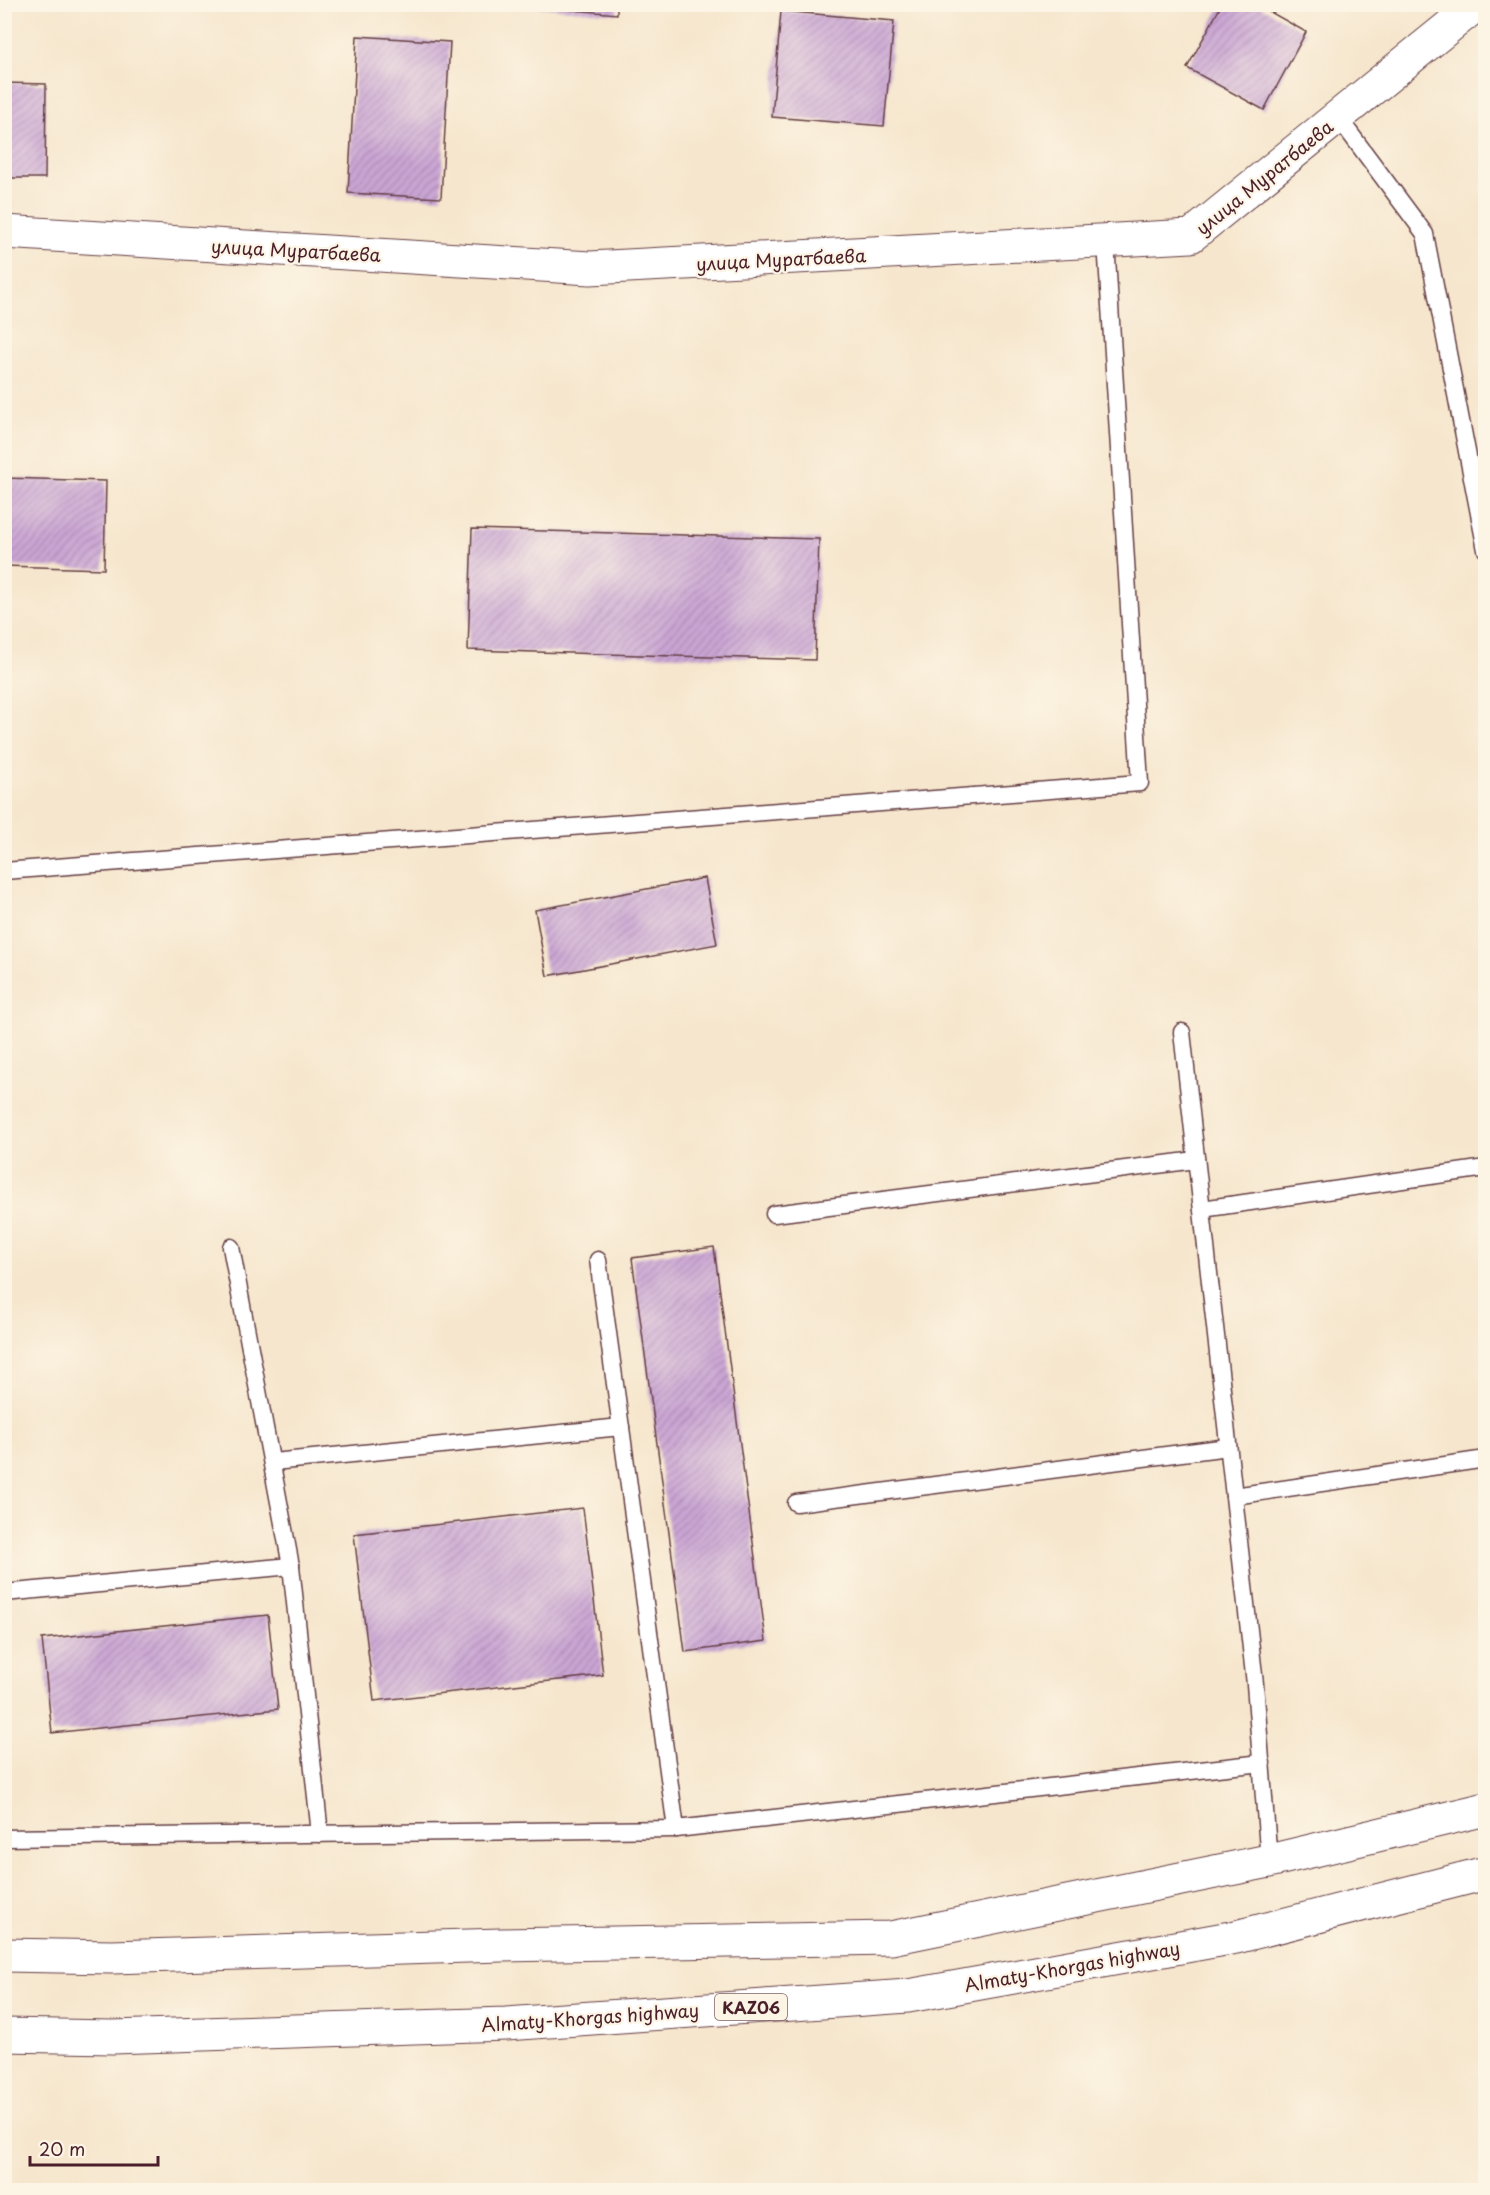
<svg xmlns="http://www.w3.org/2000/svg" width="1490" height="2195" font-family="'Playpen Sans',sans-serif">
<defs>
<pattern id="building-hatch" width="6" height="6" patternUnits="userSpaceOnUse" patternTransform="scale(1.5)"><rect width="6" height="6" fill="#cba6d5"/><path d="M-1 1l2-2M0 6l6-6M5 7l2-2" fill="none" stroke="#a787ad"/></pattern>
</defs>
<rect width="100%" height="100%" fill="#fcf5e5"/>
<filter id="ink" filterUnits="userSpaceOnUse"><feTurbulence type="fractalNoise" baseFrequency=".0167" numOctaves="2"/><feDisplacementMap in="SourceGraphic" scale="12" xChannelSelector="R" yChannelSelector="G"/><feConvolveMatrix kernelMatrix="1 2 1 2 8 2 1 2 1" color-interpolation-filters="sRGB"/></filter>
<filter id="wash" filterUnits="userSpaceOnUse"><feTurbulence type="fractalNoise" baseFrequency=".008" numOctaves="4" result="noise"/><feDisplacementMap in="SourceGraphic" scale="24" xChannelSelector="R" yChannelSelector="G"/><feGaussianBlur stdDeviation="1.35" result="paint"/><feColorMatrix in="noise" values="0 0 0 0 0 0 0 0 0 0 0 0 0 0 0 0 0 1.4 0 .05"/><feComposite in="paint" operator="in"/></filter>
<g filter="url(#wash)">
<rect width="100%" height="100%" fill="#f6e6cd"/>
<g id="blocks">
<g fill="url(#building-hatch)">
<polygon points="505,4 617,4 617,14"/>
<polygon points="1222,4 1256,4 1306,32 1264,110 1187,68"/>
<polygon points="781,11 894,21 884,126 772,117"/>
<polygon points="357,36 450,42 441,198 348,193"/>
<polygon points="4,83 46,84 45,178 4,178"/>
<polygon points="4,478 106,481 104,569 4,566"/>
<polygon points="472,529 819,539 815,660 468,650"/>
<polygon points="705,878 717,944 547,976 535,910"/>
<polygon points="714,1247 766,1641 685,1652 632,1258"/>
<polygon points="583,1508 603,1675 374,1701 354,1534"/>
<polygon points="268,1615 278,1709 52,1733 42,1639"/>
</g>
</g>
</g>
<g filter="url(#ink)">
<use href="#blocks" fill-opacity="0" stroke="#643d43" stroke-width="1.5"/>
<g fill="none" stroke-linecap="round" stroke-linejoin="round">
<defs>
<g id="service">
<polyline points="1338,117 1425,234 1486,550"/>
<polyline points="4,871 1140,783 1106,242"/>
<polyline points="1182,1032 1255,1684 1269,1861"/>
<polyline points="1202,1209 1486,1168"/>
<polyline points="774,1214 1196,1160"/>
<polyline points="231,1247 291,1566 320,1834"/>
<polyline points="598,1260 676,1829 1262,1763"/>
<polyline points="273,1462 621,1427"/>
<polyline points="1234,1496 1486,1459"/>
<polyline points="796,1503 1228,1447"/>
<polyline points="4,1593 291,1566"/>
<polyline points="4,1838 676,1829"/>
</g>
<polyline id="minor" points="4,232 590,268 1191,236 1477,4"/>
<g id="motorway">
<polyline points="4,1955 112,1957 501,1945 891,1938 1269,1861 1486,1809"/>
<polyline points="4,2035 113,2037 506,2024 908,1996 1236,1937 1486,1873"/>
</g>
</defs>
<use href="#service" stroke="#643d43" stroke-width="19"/>
<use href="#minor" stroke="#643d43" stroke-width="35"/>
<use href="#motorway" stroke="#643d43" stroke-width="35"/>
<use href="#service" stroke="#fff" stroke-width="16"/>
<use href="#minor" stroke="#fff" stroke-width="33"/>
<use href="#motorway" stroke="#fff" stroke-width="33"/>
</g>
</g>
<g text-anchor="middle" dominant-baseline="central" stroke-width="4.5" stroke-linejoin="round" paint-order="stroke">
<rect fill="#fcf5e5" stroke="#7f5f63" stroke-width="1.5" x="715" y="1994" width="72" height="26" rx="4.5"/>
<g font-size="16" font-weight="bold" fill="#4a1f2b">
<text x="751" y="2007">KAZ06</text>
</g>
<g font-size="18" fill="#4a1f2b" stroke="#fcf5e5">
<text transform="translate(1264 177) rotate(-39)">улица Муратбаева</text>
<text transform="translate(296 250) rotate(3)">улица Муратбаева</text>
<text transform="translate(781 259) rotate(-3)">улица Муратбаева</text>
<text transform="translate(1072 1966) rotate(-10)">Almaty-Khorgas highway</text>
<text transform="translate(590 2017) rotate(-4)">Almaty-Khorgas highway</text>
</g>
</g>
<rect width="1490" height="2195" fill="none" stroke="#fcf5e5" stroke-width="24"/>
<path d="M30 2156v9h128v-9" fill="none" stroke="#4a1f2b" stroke-width="3"/>
<text x="39" y="2156" font-size="18" fill="#4a1f2b" stroke="#fcf5e5" stroke-width="4.5" paint-order="stroke">20 m</text>
</svg>
